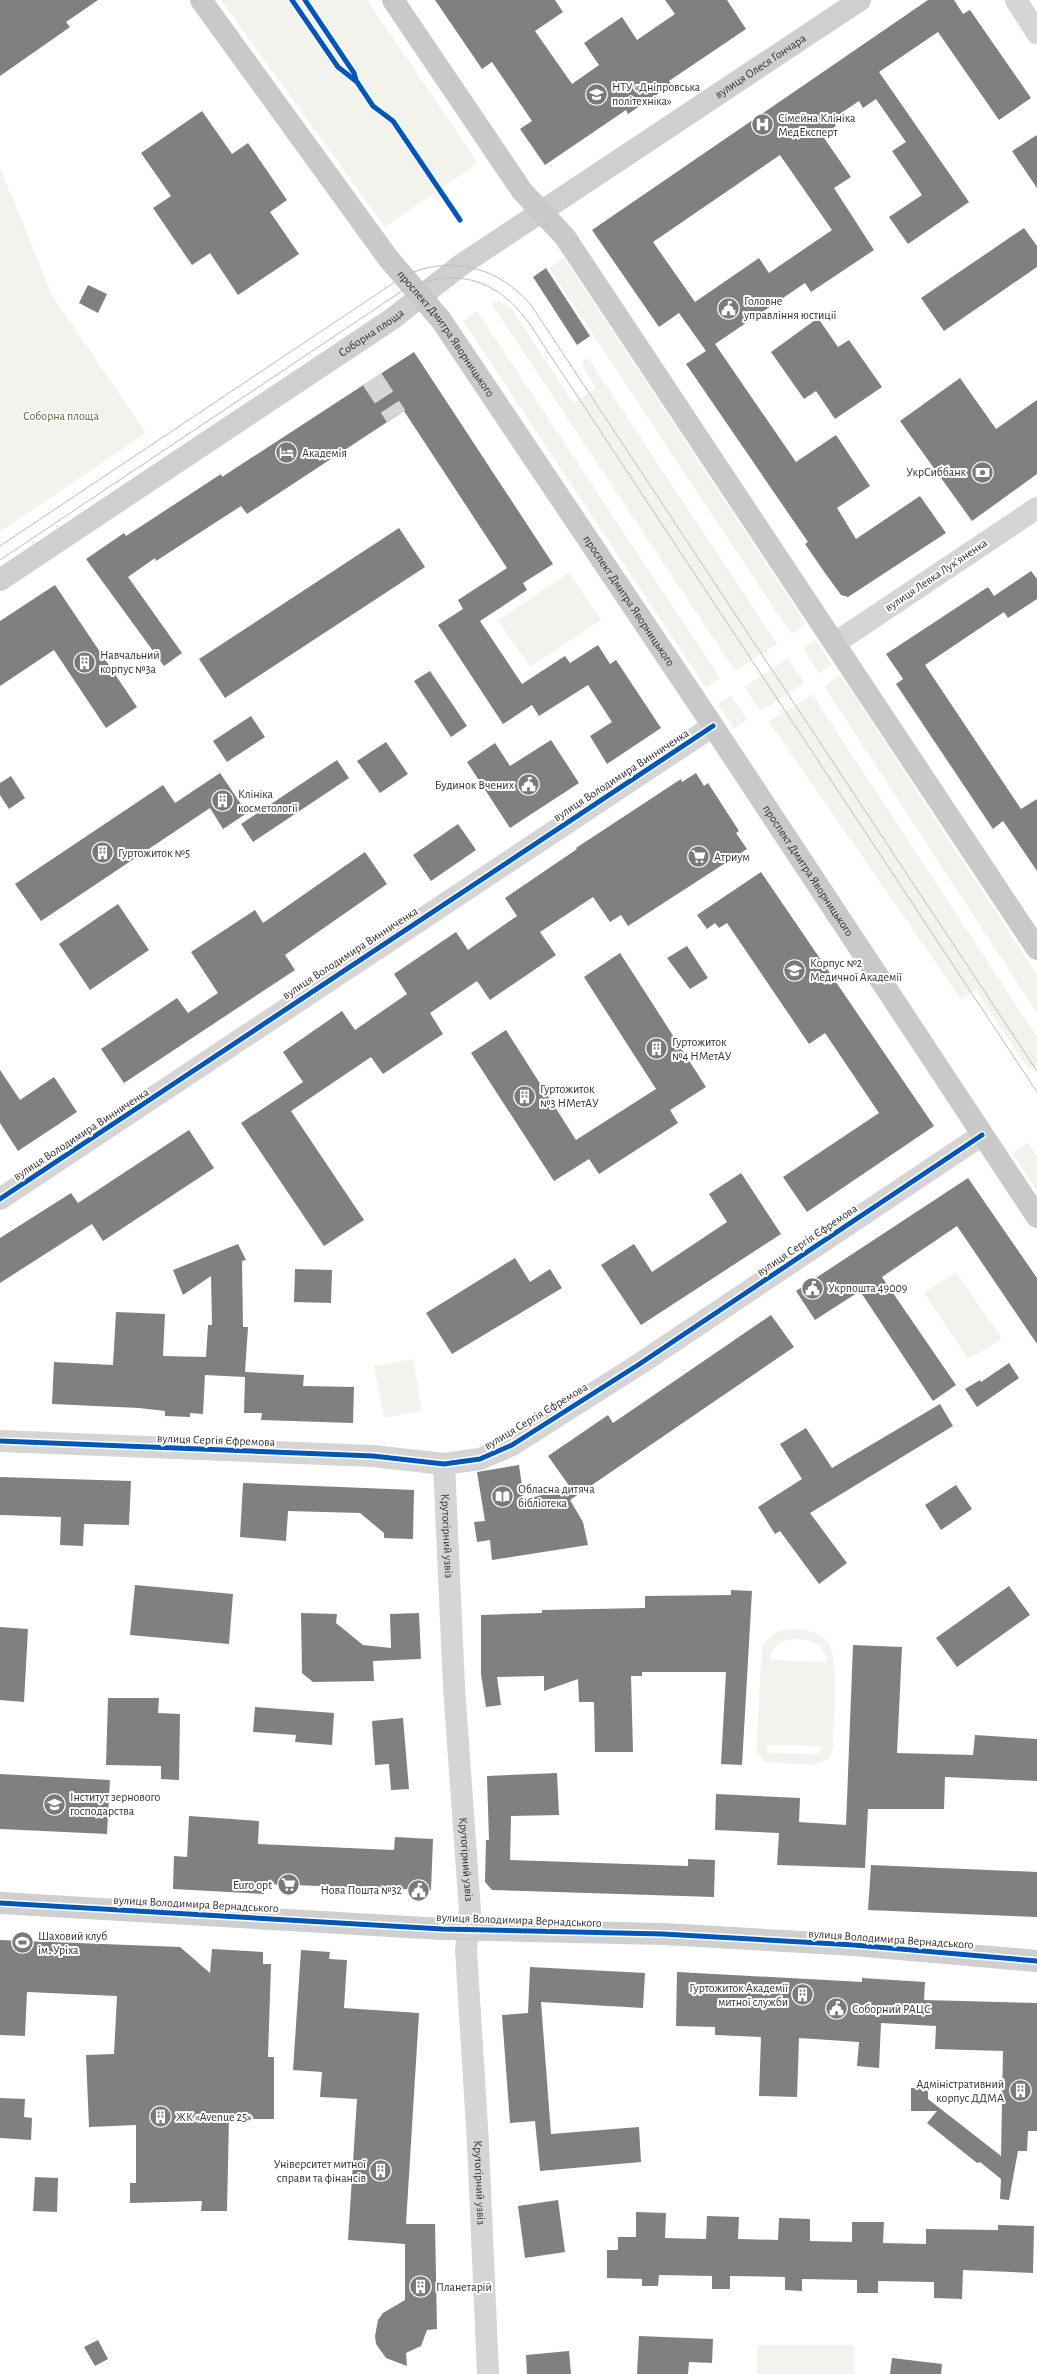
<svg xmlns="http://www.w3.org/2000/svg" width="1037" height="2374" font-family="'Alegreya Sans',sans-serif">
<rect width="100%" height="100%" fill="#fff"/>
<g fill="#f1f3ec" fill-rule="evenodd">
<polygon points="221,0 367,0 478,163 385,227"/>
<polygon points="0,168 53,297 146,433 0,532"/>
<polygon points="564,258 806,624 791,634 549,268"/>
<polygon points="501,301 512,309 573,403 596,388 581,362 588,358 777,644 735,671 491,303"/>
<polygon points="477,311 720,678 706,688 463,321"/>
<polygon points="569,573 601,620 530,667 498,620"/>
<polygon points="816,640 832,665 819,673 803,648"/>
<polygon points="788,658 804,683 761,711 744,687"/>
<polygon points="841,675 1037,975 1037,1013 824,686"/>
<polygon points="812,694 1037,1037 1037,1065 1029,1070 976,990 961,999 769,722"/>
<polygon points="731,695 747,720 734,729 718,704"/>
<polygon points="1028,1143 1037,1157 1037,1191 1012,1153"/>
<polygon points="956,1272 1002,1339 968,1359 924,1293"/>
<polygon points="413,1359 422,1411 384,1418 374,1366"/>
<path d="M790,1629C804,1629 817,1631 827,1641C840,1654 833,1727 833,1748L828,1759L815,1765L765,1762L756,1752L762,1648C769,1636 776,1631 790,1629ZM792,1639C809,1639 825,1642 827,1662L770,1660C772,1648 779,1641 792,1639ZM765,1745L823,1746V1747L817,1754L772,1753L768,1752Z"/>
<rect x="757" y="2345" width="97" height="29"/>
</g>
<g fill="#808080" fill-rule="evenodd">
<polygon points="0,0 98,0 66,22 70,27 0,76"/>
<polygon points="435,0 555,0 563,12 535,31 572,84 599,65 584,43 622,17 637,40 675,14 665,0 727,0 746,29 669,81 671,85 628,114 626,110 545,165 520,129 532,121 492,62 482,69"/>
<path d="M928,0H954L963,14L970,10L1031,98L999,120L938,32L879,72L969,202L908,244L889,217L922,195L892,151L906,142L876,99L863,108L859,101L832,119L836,126L822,135L851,177L834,188L874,250L811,292L805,283L715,344L796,462L836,435L870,486L837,508L856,539L920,496L946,533L848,597L841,595L825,573L805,544L808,542L686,364L706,351L679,313L659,327L592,230ZM780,155L832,230L769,273L759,258L695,302L653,242Z"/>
<polygon points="202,111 232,154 248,143 287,200 270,212 299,254 238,295 210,253 192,265 153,208 171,196 141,153"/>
<polygon points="1037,135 1037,188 1012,151"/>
<polygon points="1024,228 1037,246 1037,267 944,331 921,298"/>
<polygon points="546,268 590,336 577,345 533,277"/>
<polygon points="88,285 107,294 98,313 79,303"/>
<polygon points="818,318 838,347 849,340 882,387 835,419 816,391 804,399 771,352"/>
<polygon points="414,352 553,564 523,583 527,590 480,621 522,684 565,656 570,663 598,645 610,664 616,660 661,728 607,764 590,736 612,722 588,685 539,716 532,705 503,724 438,625 463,609 458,600 507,568 404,411 247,514 241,506 156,561 155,558 128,577 182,653 164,666 86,559 124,533 126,536 221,474 222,477"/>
<polygon points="960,378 996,429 1037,400 1037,474 972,521 900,421"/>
<polygon points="399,528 425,567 225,698 199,659"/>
<polygon points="1031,571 1037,579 1037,599 1008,618 1004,612 925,665 1021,809 1037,799 1037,871 1003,821 993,829 896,684 903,679 886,654 988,587 994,596"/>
<polygon points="55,585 137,707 106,728 54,650 0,686 0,621"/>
<polygon points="430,671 467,726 451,737 414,681"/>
<polygon points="251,716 265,737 227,762 213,741"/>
<polygon points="551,740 579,783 510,828 467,762 495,743 510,766"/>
<polygon points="386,742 408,774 380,793 357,761"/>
<polygon points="337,760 349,778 253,842 241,824"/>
<polygon points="220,773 247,813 223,829 210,808 41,921 15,884 163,785 175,803"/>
<polygon points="696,773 704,786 708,783 739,831 736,833 747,849 628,926 621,915 610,922 593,897 540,932 556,955 490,1000 477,981 430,1013 443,1034 383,1074 371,1057 291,1111 364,1220 324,1246 241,1123 303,1082 283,1052 342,1011 355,1030 407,994 394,974 456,932 468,950 517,916 505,898 577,849 576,848 681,779 682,782"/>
<polygon points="11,776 25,798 9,809 0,795 0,783"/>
<polygon points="458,824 476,850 431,881 413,855"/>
<polygon points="365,852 387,884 285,955 295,970 124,1083 101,1049 177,998 188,1013 218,993 191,952 255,910 263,923"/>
<polygon points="761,872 934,1126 807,1212 783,1177 879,1113 825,1033 809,1044 727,923 719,928 715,923 707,929 697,915"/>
<polygon points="118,904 149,950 90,990 59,944"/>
<polygon points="687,946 708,978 690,989 667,958"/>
<polygon points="620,953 706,1087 670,1110 678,1123 599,1174 589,1159 554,1181 471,1053 506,1030 576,1140 656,1089 584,977"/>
<polygon points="0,1070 20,1100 54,1077 77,1112 18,1151 0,1123"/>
<polygon points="189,1130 214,1168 103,1241 92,1224 0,1283 0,1238 71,1193 78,1203"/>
<polygon points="741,1173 781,1234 641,1325 601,1265 634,1244 652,1272 727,1222 709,1194"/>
<polygon points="968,1178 1037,1278 1037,1344 957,1226 882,1277 956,1385 933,1401 860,1291 815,1320 796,1291"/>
<polygon points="238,1244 246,1260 242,1261 243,1327 248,1327 245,1372 304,1375 303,1386 354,1387 353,1423 261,1420 262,1413 244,1413 245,1377 205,1375 203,1414 190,1413 190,1417 165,1416 165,1411 139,1408 52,1404 54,1362 113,1365 116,1312 165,1314 163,1356 206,1357 208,1325 212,1325 211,1276 183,1295 173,1270"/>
<polygon points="515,1258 530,1282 550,1269 562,1288 452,1354 426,1313"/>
<polygon points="295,1269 332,1270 331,1303 294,1302"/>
<polygon points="771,1315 794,1347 570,1500 583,1522 588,1545 492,1560 490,1540 477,1542 474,1522 485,1521 477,1472 519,1465 524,1500 570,1487 548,1456 608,1415 613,1423"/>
<polygon points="1009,1363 1019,1378 977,1407 965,1389 980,1380 981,1382"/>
<polygon points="940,1404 953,1426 810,1513 847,1563 819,1584 780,1531 775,1534 758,1507 802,1479 780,1444 806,1428 832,1468"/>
<polygon points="0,1477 131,1481 129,1525 84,1524 83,1546 60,1545 61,1517 0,1515"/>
<polygon points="243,1483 414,1490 413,1539 384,1538 384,1533 360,1513 288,1511 286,1541 240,1537"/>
<polygon points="956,1485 972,1509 941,1530 925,1505"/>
<polygon points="135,1585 233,1594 229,1644 130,1635"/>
<polygon points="1009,1586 1030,1615 957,1667 936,1638"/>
<polygon points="731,1590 752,1591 742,1765 721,1764 726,1672 642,1672 642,1676 631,1676 633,1752 595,1752 594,1702 579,1702 578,1679 544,1691 544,1676 497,1677 501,1705 486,1707 481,1674 481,1615 542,1613 542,1610 645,1608 645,1596 731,1595"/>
<polygon points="301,1613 337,1614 336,1623 363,1645 391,1648 390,1614 419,1613 421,1659 373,1661 374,1681 313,1682 302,1673"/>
<polygon points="0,1627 28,1629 24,1702 0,1700"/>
<polygon points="853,1645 902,1647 897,1753 973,1755 975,1735 1037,1739 1037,1781 945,1777 944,1809 868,1809 865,1868 777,1865 779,1833 715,1830 716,1794 800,1798 799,1822 846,1825"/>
<polygon points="108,1698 159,1698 158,1713 180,1714 179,1780 161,1779 161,1766 106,1765"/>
<polygon points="255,1707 334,1713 332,1745 295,1742 296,1735 253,1732"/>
<polygon points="403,1718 409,1789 391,1790 389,1764 375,1765 372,1721"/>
<polygon points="557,1773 559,1815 511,1816 510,1860 688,1866 688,1859 715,1860 714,1897 492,1890 485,1882 486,1840 489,1840 487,1776"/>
<polygon points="0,1774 110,1780 107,1834 0,1829"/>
<polygon points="189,1816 259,1821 258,1844 394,1850 395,1837 433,1839 431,1890 264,1884 264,1894 173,1889 174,1856 187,1857"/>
<polygon points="871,1865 1037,1872 1037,1917 868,1910"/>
<polygon points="0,1940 180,1947 210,1973 212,1949 263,1952 263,1964 271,1964 268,2057 274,2057 274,2119 229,2119 227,2211 201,2211 202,2201 130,2203 130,2183 136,2183 136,2125 89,2127 86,2055 114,2054 117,1996 27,1992 25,2036 0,2035"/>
<polygon points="301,1950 330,1952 329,1959 347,1960 344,2008 419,2013 406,2224 435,2224 437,2329 427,2330 421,2346 406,2353 407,2366 386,2358 376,2344 375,2336 378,2320 383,2313 405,2300 405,2244 348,2240 357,2099 320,2097 322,2072 293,2070"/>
<polygon points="530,1967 645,1973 643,2008 541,2002 551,2134 639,2127 641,2162 540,2171 535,2121 510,2123 502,2015 528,2013"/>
<polygon points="677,1972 862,1982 862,1978 925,1982 924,2000 1037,2003 1037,2131 1028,2131 1027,2151 1018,2151 1009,2200 1000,2199 1001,2179 980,2162 977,2163 927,2123 937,2111 911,2111 911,2088 928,2088 928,2099 1001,2156 1003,2051 935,2049 936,2026 881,2023 879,2068 857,2066 859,2042 799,2038 797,2097 759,2096 761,2037 715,2035 715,2027 676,2026"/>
<polygon points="0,2098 25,2099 24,2117 32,2118 31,2140 0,2138"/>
<polygon points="35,2177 58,2178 57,2212 33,2211"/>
<polygon points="558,2200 565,2252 525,2258 518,2206"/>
<polygon points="636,2212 666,2213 665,2238 706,2239 707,2216 739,2217 738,2239 778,2240 779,2218 810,2219 810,2241 852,2242 852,2222 884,2222 883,2243 926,2244 926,2229 998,2230 998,2225 1034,2226 1033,2273 963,2270 962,2299 934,2298 934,2282 878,2281 878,2293 857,2293 857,2280 802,2279 802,2291 785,2290 785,2277 730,2276 730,2289 712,2289 712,2276 659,2275 658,2286 642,2286 642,2279 607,2278 607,2250 618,2250 618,2237 636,2237"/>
<polygon points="639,2336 713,2339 712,2363 689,2362 688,2374 637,2374"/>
<polygon points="98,2340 108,2359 95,2366 84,2347"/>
<polygon points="569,2351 571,2374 527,2374 526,2355"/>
<polygon points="892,2358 942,2364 941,2374 890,2374"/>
</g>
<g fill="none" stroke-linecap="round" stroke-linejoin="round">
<polyline stroke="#d6d6d6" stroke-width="22" stroke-dasharray="22 11" stroke-linecap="butt" points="372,379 396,416"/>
<g stroke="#d5d5d5" stroke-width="22">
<polyline points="1016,0 1037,33"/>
<polyline points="835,643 1037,508"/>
<polyline points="0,1199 713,726"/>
<polyline points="0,1441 373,1456 444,1464 480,1459 512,1445 638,1365 982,1135"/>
<path id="s1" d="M444,1464L454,1687L470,1911L466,1950L478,2143L488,2374"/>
</g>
<g stroke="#cfcfcf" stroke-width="22">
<path id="s2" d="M0,580L392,319L461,265L860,0"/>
<polyline points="0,1903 442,1929 663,1934 854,1945 1037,1961"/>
</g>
<g stroke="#c9c9c9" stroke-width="22">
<path id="s3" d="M201,0L388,258L441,320L699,705L1037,1217"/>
<polyline points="393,0 522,191 565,237 1037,949"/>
</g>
<g stroke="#bdbdbd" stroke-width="1">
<path d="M0,546L404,276C450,254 499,267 531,305L1037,1071"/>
<path d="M0,560L402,291C452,266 496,277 529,323L1037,1092"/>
</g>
<defs>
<g id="cycleway">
<polyline points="292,0 338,67 357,82 373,106 393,121 460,220"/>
<polyline points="305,0 354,73 356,80"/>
<polyline points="0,1199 713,726"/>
<polyline points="0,1441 373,1456 444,1464 480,1459 512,1445 638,1365 982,1135"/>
<polyline points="0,1903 442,1929 663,1934 854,1945 1037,1961"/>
</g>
</defs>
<use href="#cycleway" stroke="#fff" stroke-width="8"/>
<use href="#cycleway" stroke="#0057b8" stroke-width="5"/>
</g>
<defs>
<symbol id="university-disc" viewBox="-11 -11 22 22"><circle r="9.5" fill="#797979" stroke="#fff"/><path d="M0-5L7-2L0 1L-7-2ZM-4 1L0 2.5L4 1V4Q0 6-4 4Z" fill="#fff"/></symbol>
<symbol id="hospital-disc" viewBox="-11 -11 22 22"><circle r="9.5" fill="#797979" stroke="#fff"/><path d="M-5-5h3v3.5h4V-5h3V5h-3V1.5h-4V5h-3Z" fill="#fff"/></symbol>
<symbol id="civic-disc" viewBox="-11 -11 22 22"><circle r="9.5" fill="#797979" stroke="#fff"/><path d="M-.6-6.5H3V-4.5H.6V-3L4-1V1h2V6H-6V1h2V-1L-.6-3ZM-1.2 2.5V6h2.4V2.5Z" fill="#fff"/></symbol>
<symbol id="hotel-disc" viewBox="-11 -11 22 22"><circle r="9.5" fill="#797979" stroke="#fff"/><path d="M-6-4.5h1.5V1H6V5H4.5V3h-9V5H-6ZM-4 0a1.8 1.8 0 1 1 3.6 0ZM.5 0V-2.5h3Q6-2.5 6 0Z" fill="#fff"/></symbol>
<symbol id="bank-disc" viewBox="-11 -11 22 22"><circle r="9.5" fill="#797979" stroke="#fff"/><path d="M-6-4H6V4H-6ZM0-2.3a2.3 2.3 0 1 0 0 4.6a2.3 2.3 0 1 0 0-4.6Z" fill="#fff"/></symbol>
<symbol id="building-disc" viewBox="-11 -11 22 22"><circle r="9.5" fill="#797979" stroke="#fff"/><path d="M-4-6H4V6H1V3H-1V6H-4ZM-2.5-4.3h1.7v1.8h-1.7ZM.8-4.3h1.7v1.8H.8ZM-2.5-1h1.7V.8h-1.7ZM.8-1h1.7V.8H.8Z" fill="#fff"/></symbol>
<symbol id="supermarket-disc" viewBox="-11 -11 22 22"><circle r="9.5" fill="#797979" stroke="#fff"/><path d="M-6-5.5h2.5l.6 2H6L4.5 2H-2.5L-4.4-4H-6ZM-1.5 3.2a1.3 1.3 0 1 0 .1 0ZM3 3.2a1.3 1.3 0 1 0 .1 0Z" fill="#fff"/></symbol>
<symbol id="library-disc" viewBox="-11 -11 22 22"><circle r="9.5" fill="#797979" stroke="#fff"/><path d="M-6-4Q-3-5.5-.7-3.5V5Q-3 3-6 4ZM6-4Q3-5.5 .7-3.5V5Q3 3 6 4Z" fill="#fff"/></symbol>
<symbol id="stadium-disc" viewBox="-11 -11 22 22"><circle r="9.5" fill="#797979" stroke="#fff"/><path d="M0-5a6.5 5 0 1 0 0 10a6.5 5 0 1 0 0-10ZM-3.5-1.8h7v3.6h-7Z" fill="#fff"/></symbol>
</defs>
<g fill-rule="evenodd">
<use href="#university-disc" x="584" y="82" width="25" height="25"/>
<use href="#hospital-disc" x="750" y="112" width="25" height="25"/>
<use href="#civic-disc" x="716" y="296" width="25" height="25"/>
<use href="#hotel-disc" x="274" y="440" width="25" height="25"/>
<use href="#bank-disc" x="970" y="460" width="25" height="25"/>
<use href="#building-disc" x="72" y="650" width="25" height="25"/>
<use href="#civic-disc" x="516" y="772" width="25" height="25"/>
<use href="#building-disc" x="210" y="788" width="25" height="25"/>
<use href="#building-disc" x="90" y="840" width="25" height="25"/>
<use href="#supermarket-disc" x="686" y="844" width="25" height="25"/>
<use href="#university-disc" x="782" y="958" width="25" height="25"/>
<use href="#building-disc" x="644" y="1036" width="25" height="25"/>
<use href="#building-disc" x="512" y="1084" width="25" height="25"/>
<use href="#civic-disc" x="800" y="1276" width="25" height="25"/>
<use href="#library-disc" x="490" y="1484" width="25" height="25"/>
<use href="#university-disc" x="42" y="1792" width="25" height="25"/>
<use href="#supermarket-disc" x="276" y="1872" width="25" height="25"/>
<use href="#civic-disc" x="406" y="1878" width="25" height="25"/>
<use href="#stadium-disc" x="10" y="1930" width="25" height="25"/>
<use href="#building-disc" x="790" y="1982" width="25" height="25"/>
<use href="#civic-disc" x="824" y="1996" width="25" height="25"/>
<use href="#building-disc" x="1008" y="2078" width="25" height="25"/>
<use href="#building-disc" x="148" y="2104" width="25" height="25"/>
<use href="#building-disc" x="368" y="2158" width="25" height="25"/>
<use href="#building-disc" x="408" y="2274" width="25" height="25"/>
</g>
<g text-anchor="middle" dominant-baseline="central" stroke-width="4" stroke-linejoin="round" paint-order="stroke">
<g font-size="12" fill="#313131" stroke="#fff">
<text stroke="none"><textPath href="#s2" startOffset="918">вулиця Олеся Гончара</textPath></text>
<text stroke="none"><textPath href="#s2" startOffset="446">Соборна площа</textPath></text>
<text stroke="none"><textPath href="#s3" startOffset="414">проспект Дмитра Яворницького</textPath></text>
<text transform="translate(936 575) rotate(-34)">вулиця Левка Лукʼяненка</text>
<text stroke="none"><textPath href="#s3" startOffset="738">проспект Дмитра Яворницького</textPath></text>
<text transform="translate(621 775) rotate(-33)">вулиця Володимира Винниченка</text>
<text stroke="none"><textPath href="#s3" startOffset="1062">проспект Дмитра Яворницького</textPath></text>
<text transform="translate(350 953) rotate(-33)">вулиця Володимира Винниченка</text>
<text transform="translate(81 1134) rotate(-33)">вулиця Володимира Винниченка</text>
<text transform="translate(807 1240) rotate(-34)">вулиця Сергія Єфремова</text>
<text transform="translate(536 1416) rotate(-31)">вулиця Сергія Єфремова</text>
<text transform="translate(216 1440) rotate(2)">вулиця Сергія Єфремова</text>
<text stroke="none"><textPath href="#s1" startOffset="72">Крутогірний узвіз</textPath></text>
<text stroke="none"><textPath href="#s1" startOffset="396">Крутогірний узвіз</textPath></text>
<text transform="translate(196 1904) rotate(3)">вулиця Володимира Вернадського</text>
<text transform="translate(519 1920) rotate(2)">вулиця Володимира Вернадського</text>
<text transform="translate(891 1939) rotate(4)">вулиця Володимира Вернадського</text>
<text stroke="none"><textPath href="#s1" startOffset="720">Крутогірний узвіз</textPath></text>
</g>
<g font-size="12" fill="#313131" stroke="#fff" text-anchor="start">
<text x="612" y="87">НТУ «Дніпровська<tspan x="612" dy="14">політехніка»</tspan></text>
<text x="778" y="118">Сімейна Клініка<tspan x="778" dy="14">МедЕксперт</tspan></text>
<text x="744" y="301">Головне<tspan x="744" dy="14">управління юстиції</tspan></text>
<text x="302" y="453">Академія</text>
<text x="966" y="472" text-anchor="end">УкрСиббанк</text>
<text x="100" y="655">Навчальний<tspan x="100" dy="14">корпус №3а</tspan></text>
<text x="514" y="785" text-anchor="end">Будинок Вчених</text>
<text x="238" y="794">Клініка<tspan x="238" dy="14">косметології</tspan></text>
<text x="118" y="853">Гуртожиток №5</text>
<text x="714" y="857">Атриум</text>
<text x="810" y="963">Корпус №2<tspan x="810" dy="14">Медичної Академії</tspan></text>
<text x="672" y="1042">Гуртожиток<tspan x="672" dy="14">№4 НМетАУ</tspan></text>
<text x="540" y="1089">Гуртожиток<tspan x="540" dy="14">№3 НМетАУ</tspan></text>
<text x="828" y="1288">Укрпошта 49009</text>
<text x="518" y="1489">Обласна дитяча<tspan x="518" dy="14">бібліотека</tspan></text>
<text x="70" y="1797">Інститут зернового<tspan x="70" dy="14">господарства</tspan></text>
<text x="272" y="1885" text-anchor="end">Euro opt</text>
<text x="402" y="1890" text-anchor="end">Нова Пошта №32</text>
<text x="38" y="1936">Шаховий клуб<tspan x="38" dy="14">ім. Уріха</tspan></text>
<text x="788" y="1988" text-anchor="end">Гуртожиток Академії<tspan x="788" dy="14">митної служби</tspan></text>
<text x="852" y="2009">Соборний РАЦС</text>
<text x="1004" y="2084" text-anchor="end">Адміністративний<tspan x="1004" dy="14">корпус ДДМА</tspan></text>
<text x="176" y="2117">ЖК «Avenue 25»</text>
<text x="366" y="2164" text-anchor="end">Університет митної<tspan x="366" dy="14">справи та фінансів</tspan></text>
<text x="436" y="2287">Планетарій</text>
</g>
<g font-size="12" fill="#5a6c3f" stroke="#fff">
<text x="61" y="416">Соборна площа</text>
</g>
</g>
</svg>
